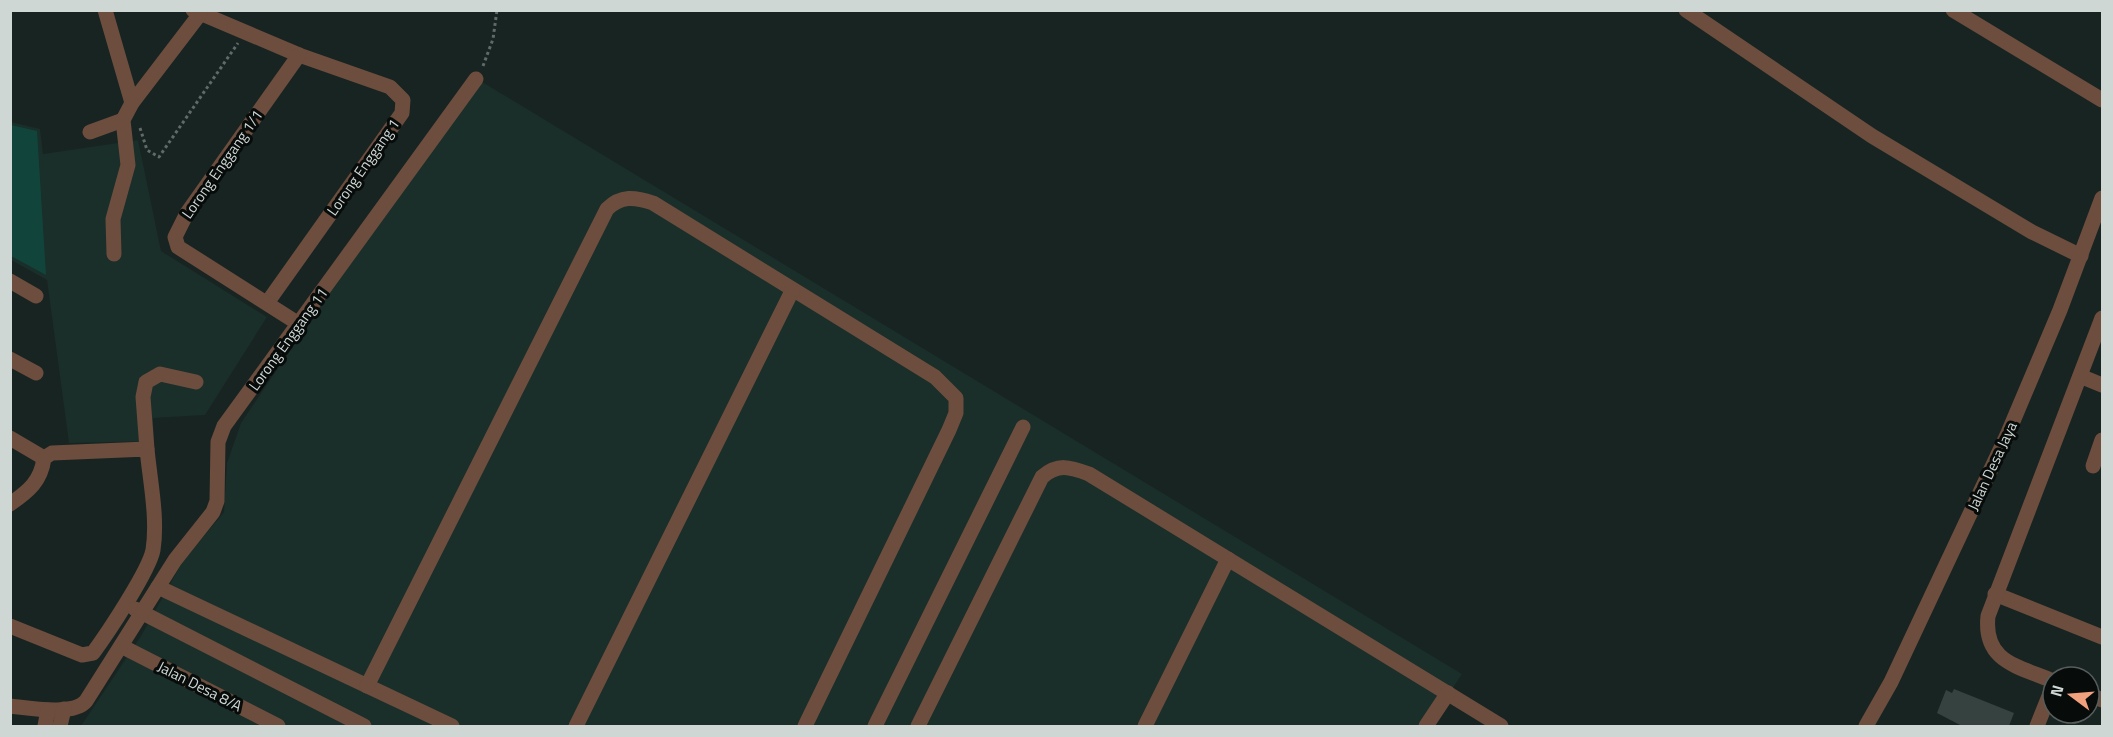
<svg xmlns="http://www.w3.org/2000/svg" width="2113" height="737" font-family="'Titillium Web',sans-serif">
<rect width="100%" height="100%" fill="#182422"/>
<g fill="#1a2e2a">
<polygon points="474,77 1462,674 1428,726 81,726 141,636 183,561 224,512 227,463 241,423"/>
<polygon points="11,122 40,129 43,154 138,140 161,251 267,317 205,415 153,418 154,441 69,443 47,280 11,260"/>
</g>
<polygon fill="#11453c" points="11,125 37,131 46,275 11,256"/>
<polygon fill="#35423f" points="1954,689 2014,713 2009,726 1962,726 1937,713 1946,690 1952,693"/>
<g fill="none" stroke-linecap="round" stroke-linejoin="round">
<g stroke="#606a68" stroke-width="3" stroke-dasharray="3 3" stroke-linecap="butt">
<polyline points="483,66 493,39 497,10"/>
<polyline points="140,128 147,150 159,157 238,43"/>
</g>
<g stroke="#6d4d3e" stroke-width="15">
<polyline points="105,10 132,103"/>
<polyline points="193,10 299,55 390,87 403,100 402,113 267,303"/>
<polyline points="1686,10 1872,136 2032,232 2081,256"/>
<polyline points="1953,10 2102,100"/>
<polyline points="90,132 123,120"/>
<polyline points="114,254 113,219 128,165 123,120 132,103 200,14"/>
<polyline points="10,281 36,296"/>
<polyline points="299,324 178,247 175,237 187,213 299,55"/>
<polyline points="10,359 36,373"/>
<polyline points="2080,376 2102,385"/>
<polyline points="10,438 44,458"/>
<polyline points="147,449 143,397 146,382 160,374 196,382"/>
<polyline points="2093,466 2102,440"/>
<path d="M10,504C29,491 41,481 44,458L52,453L147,449C150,481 158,518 153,550C149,571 107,634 93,653L82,655L10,626"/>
<polyline points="158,587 452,726"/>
<polyline points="1995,594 2102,637"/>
<polyline points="135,609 364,726"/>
<polyline points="121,646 278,726"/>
<path d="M2053,681C2018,666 1983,662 1988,616L2102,318"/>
<path d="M367,686L607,209C621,195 635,197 653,203L935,377L956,398V413L949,430L805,726"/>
<polyline points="2089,694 2102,700"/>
<path d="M10,706C29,708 74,716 86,701L175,560L213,512L217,501L218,442L224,426L476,79"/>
<polyline points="45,726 48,710"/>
<polyline points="60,726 64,709"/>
<polyline points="576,726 792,291"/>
<polyline points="875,726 1023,427"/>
<path d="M918,726L1042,477C1058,463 1070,467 1089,474L1501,726"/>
<polyline points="1145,726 1228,559"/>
<polyline points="1426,726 1448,693"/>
<polyline points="1866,726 1891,682 2008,433 2060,310 2102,198"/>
<polyline points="2037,726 2053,686"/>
</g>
</g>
<g text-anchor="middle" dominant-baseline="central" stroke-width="6" stroke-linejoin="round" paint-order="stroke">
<g font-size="15" fill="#cfd7d5" stroke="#070c0b">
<text transform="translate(222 164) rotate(-55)">Lorong Enggang 1/1</text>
<text transform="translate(363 167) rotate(-55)">Lorong Enggang 1</text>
<text transform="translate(288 339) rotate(-54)">Lorong Enggang 11</text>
<text transform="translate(1992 466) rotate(-65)">Jalan Desa Jaya</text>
<text transform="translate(200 686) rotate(27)">Jalan Desa 8/A</text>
</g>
</g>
<rect width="2113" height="737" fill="none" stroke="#cfd7d5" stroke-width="24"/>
<g transform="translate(2071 695) rotate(286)"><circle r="28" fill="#070c0b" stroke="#575d5c" stroke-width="1.5"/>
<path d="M0-4.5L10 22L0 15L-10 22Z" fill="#f1a17d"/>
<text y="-9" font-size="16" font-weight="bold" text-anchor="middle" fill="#cfd7d5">N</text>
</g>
</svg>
